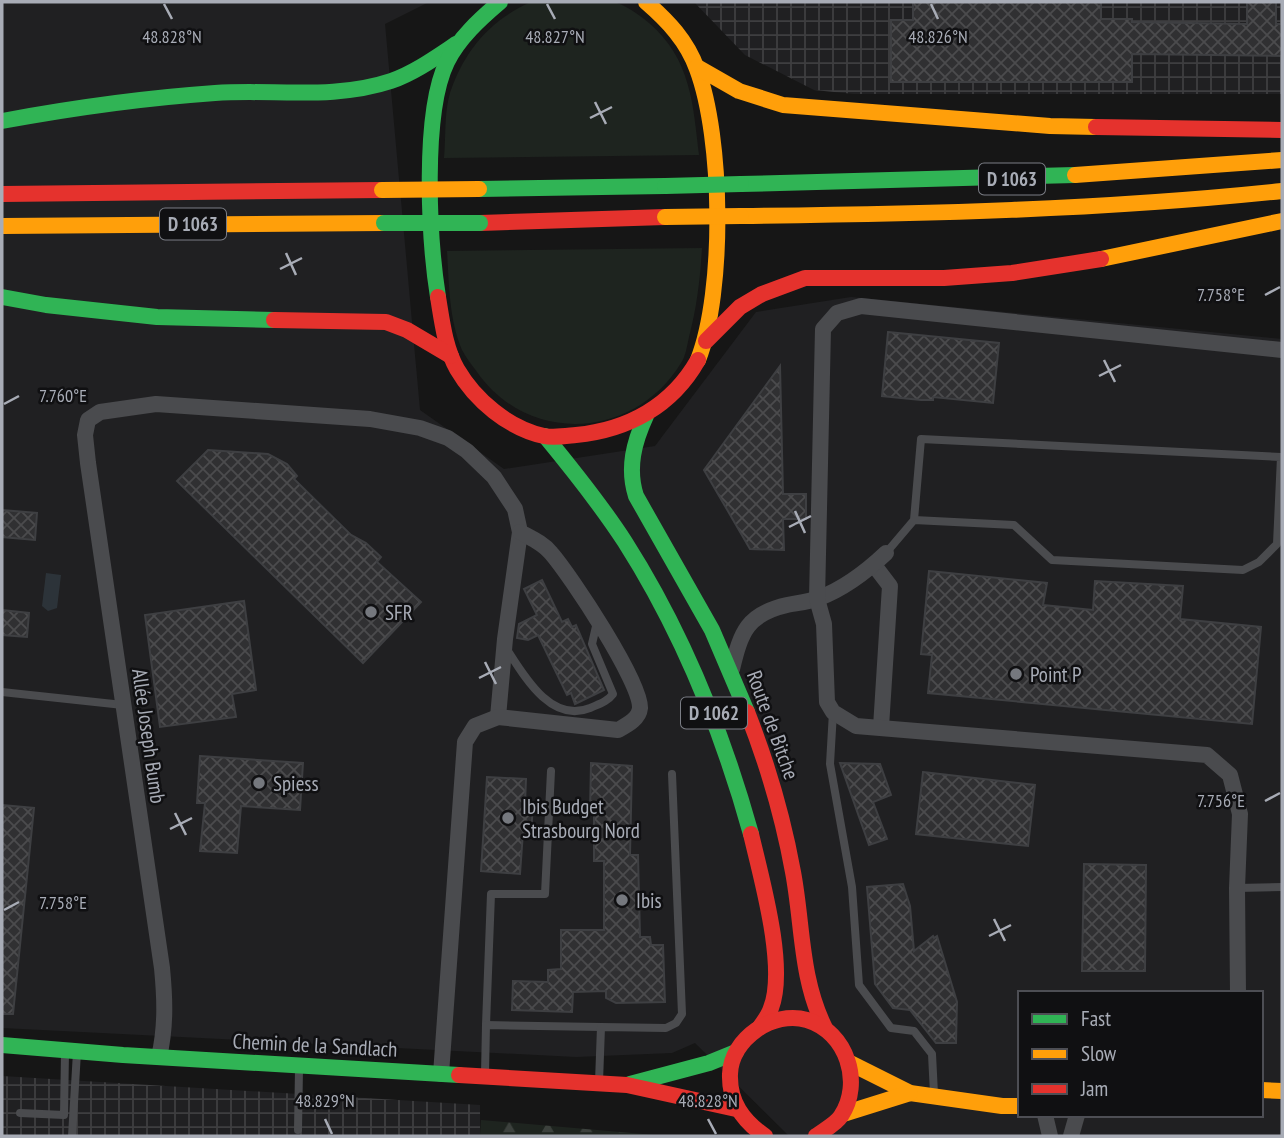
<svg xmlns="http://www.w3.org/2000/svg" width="1284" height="1138" font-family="'PT Sans Narrow',sans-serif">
<defs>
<pattern id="industrial-grid" width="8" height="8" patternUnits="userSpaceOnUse" patternTransform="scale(1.75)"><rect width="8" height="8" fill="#202022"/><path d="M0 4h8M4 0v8" fill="none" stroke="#3e3e40"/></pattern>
<pattern id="forest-firs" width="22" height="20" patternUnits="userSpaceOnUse" patternTransform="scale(1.75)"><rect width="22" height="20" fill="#1e241f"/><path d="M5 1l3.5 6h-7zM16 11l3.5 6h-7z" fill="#3c413d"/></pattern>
<pattern id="building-cross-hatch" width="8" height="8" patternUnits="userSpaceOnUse" patternTransform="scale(1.75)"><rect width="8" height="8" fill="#303032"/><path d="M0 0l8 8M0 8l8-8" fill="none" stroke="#4b4b4d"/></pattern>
</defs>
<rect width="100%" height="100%" fill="#161616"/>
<path fill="#202022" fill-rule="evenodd" d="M2,2H429L385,24L420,410L504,469L655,446L756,312L851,297L1282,339V1136H789L695,1043L672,1053L576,1057L2,1028ZM1020,993H1261V1115H1020Z"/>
<g fill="url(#industrial-grid)">
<polygon points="694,2 1282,2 1282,94 854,94 814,90 745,55"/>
<polygon points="2,1076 480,1105 480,1136 2,1136"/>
</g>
<g fill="#1e241f">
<path d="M531,2C554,2 589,0 612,2C625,4 638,14 649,23C691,59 693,104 699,155L444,158C446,138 444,113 450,93C464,51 490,20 531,2Z"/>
<path d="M702,248C700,280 697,306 689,337C687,345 686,356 681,363C635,439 529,446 477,372C472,365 466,358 462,350C449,319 449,284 447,251Z"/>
</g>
<polygon fill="url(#forest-firs)" points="481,1120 666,1136 480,1136"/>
<polygon fill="#2c3339" points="46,573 61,575 57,608 48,611 42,606"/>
<g fill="url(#building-cross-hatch)" stroke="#3e3f42" stroke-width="2">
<polygon points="913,2 1101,2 1101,19 1132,19 1132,22 1247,24 1247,2 1276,2 1276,24 1282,24 1282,56 1132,54 1132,82 891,82 891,20 913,20"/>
<polygon points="888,332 999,343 993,403 933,397 933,400 921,400 882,396"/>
<polygon points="780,366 783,494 806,494 806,519 783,519 784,550 750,549 704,470"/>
<polygon points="208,450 268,454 287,464 297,476 294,479 351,535 366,543 381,557 377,562 421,602 363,663 177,481"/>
<polygon points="2,510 37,513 35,540 2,537"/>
<polygon points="929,571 1047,583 1043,605 1093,610 1095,581 1183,586 1180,619 1261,627 1252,724 928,693 932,655 921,654"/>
<polygon points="542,580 562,622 568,619 572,627 576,625 604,690 575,704 571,693 567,695 538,635 528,640 517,638 519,624 537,615 524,589"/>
<polygon points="244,601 256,690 232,694 236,717 160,727 145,615"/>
<polygon points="2,610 29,613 27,637 2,635"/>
<polygon points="200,756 303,763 300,810 241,806 237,853 200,851 205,803 197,803"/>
<polygon points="591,763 632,766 630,855 638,855 640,937 650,937 651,945 663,945 665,1002 616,1003 606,998 606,991 573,992 572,1012 512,1010 513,981 548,982 548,970 561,969 561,930 604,930 604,861 594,861 594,812 590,812"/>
<polygon points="840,763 880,764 891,795 873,802 887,839 869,845"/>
<polygon points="923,772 1035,785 1028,846 916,834"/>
<polygon points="487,777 526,779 525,804 533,805 531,833 523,832 520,874 481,871"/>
<polygon points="2,805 34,808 13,1014 2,1014"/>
<polygon points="1084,864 1146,865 1145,971 1082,971"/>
<polygon points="903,884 910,906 914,951 933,936 934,938 937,936 957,1002 956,1043 936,1043 910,1010 893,1008 875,984 867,887"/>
</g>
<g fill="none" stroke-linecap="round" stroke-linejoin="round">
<g stroke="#4a4b4e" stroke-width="8">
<polyline points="886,553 914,520 921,439 1281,457 1277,544 1259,562 1243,570 1052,560 1014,525 914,520"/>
<path d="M506,648C524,676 551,724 590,708C599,704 607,702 613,694L592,644L597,622"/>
<polyline points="2,692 123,705"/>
<polyline points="833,712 830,764 852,887 859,985 891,1028 914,1031 932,1054 934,1094"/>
<polyline points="1237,888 1282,887"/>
<polyline points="486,1025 491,894 545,894 551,771"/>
<polyline points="485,1074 486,1025 601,1027"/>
<polyline points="599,1082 601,1027 666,1028 676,1023 682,1014 672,774"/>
<polyline points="20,1113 64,1115 65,1052"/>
<polyline points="298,1130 299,1069"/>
<polyline points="72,1136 77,1052"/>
</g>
<g stroke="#4a4b4e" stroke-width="16">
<polyline points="874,565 890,586 881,727"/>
<path d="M732,669C741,632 747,614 787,605C797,603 809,602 819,598C843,589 867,571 886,553"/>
<polyline points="1238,993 1237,888 1240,814 1230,775 1207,755 856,726 833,712 827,702 824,624 817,599 823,329 837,313 861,306 1282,350"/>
<path d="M159,1057C166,1027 165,999 162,968L88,463L85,435L88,420L100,412L156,404L370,419L420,428L448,438L467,451L494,477L515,509L520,532L505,639L498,717"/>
<path d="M441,1074L465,742L475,726L498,717L618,730C627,725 639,719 640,708C641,682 571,576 551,553C543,543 531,538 520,532"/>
<polyline points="1045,1115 1050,1136"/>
<polyline points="1071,1136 1077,1115"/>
</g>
<g stroke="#30b455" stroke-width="16">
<path d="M2,121C72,108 143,98 215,93C274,89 334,100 391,81C414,73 435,58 456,44"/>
<polyline points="741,184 1075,175"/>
<polyline points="479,189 665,186"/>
<polyline points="2,297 46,305 157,317 274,320"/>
<path d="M438,297C429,240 422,113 447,62C459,38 480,19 500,2"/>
<path d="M646,416C634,442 627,468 636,496L712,630L747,712"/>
<path d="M545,436C573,470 601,505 625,542C683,633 722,730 751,834"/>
<polyline points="2,1045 123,1055 459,1075"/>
<polyline points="630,1084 709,1063 736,1052"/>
</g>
<g stroke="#ff9f0a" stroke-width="16">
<path d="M646,2C668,21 687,41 697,69C723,138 725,291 698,360"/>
<polyline points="697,67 739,91 783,105 1050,126 1096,127"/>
<polyline points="1075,175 1282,160"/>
<path d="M741,216C922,214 1102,210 1282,191"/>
<polyline points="2,226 384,223"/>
<polyline points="1101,259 1282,221"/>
<polyline points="850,1063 910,1093 1002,1106 1020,1106"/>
<polyline points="1261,1090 1282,1091"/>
<polyline points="843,1114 910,1093"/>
</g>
<g stroke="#e5322d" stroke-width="16">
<polyline points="1096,127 1282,130"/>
<polyline points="2,194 382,190"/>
<polyline points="480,223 665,217"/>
<path d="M438,297C442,321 445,348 457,369C475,400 508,428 544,436C554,438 566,436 576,435C628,430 672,406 698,360"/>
<polyline points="274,320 386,322 407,330 451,356"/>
<polyline points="706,341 740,307 762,294 805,278 944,278 1012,273 1101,259"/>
<path d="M747,712C767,763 783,817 793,872C803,925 800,978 825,1028"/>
<path d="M751,834C761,877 787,967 771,1008C769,1015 764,1021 760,1027"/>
<polyline points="459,1075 627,1085 736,1109"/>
<path d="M765,1136C743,1121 729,1102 730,1074C731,1039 773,1010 807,1020C847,1032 863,1083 841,1116C836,1124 824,1130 816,1136"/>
</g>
<g stroke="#30b455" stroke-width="16">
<polyline points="665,186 741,184"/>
<polyline points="384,223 480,223"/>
</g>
<g stroke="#ff9f0a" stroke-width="16">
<polyline points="382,190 479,189"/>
<polyline points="665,217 741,216"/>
</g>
</g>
<path fill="none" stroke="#a8acb6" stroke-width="2.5" d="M164,4L172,19M547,4L555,19M931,4L938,19M595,102L606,124M590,118L612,107M286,253L296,275M280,269L302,258M1265,295L1280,287M1104,360L1115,382M1099,376L1121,365M4,404L19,396M795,511L805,533M789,527L811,516M485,662L496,684M479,678L501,667M1265,801L1280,793M175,813L186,835M170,829L192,818M4,910L19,902M994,919L1005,941M989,936L1011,925M325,1119L332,1134M708,1119L716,1134"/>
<g fill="#75787e" stroke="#101012" stroke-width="2.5">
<circle cx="371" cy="612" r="7"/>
<circle cx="1016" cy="674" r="7"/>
<circle cx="259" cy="783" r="7"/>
<circle cx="508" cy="818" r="7"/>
<circle cx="622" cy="900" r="7"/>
</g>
<g text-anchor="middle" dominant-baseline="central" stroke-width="5" stroke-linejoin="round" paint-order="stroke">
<g fill="#101012" stroke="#7a7d85" stroke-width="2">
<rect x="979" y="163.5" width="66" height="31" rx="5"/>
<rect x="160" y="208.5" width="66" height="31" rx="5"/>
<rect x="681" y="697.5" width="66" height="31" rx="5"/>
</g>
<g font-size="19" font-weight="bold" fill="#a8acb6">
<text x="1012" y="179">D 1063</text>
<text x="193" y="224">D 1063</text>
<text x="714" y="713">D 1062</text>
</g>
<g font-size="21" fill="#a8acb6" stroke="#101012" text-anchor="start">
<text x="385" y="612">SFR</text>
<text x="1030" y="674">Point P</text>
<text x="273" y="783">Spiess</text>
<text x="522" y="806">Ibis Budget<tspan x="522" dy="24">Strasbourg Nord</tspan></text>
<text x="636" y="900">Ibis</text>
</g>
<g font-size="21" fill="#a8acb6" stroke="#101012">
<text transform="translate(773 725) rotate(70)">Route de Bitche</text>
<text transform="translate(149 736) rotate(82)">Allée Joseph Bumb</text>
<text transform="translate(315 1045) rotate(3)">Chemin de la Sandlach</text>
</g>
</g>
<g font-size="18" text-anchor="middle" fill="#a8acb6" stroke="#101012" stroke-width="5" stroke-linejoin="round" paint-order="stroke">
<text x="938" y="43">48.826°N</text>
<text x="172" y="43">48.828°N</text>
<text x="555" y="43">48.827°N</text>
<text x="1221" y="301">7.758°E</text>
<text x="63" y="402">7.760°E</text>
<text x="1221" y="807">7.756°E</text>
<text x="63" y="909">7.758°E</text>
<text x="325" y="1107">48.829°N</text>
<text x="708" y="1107">48.828°N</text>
</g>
<rect width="1284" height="1138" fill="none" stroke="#a8acb6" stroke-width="7"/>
<rect x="1018" y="991" width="245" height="126" fill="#101012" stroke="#4d4e54" stroke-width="2"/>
<rect x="1032" y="1014" width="35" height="10" fill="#30b455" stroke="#4d4e54" stroke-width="2"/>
<text x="1081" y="1026" font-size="21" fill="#a8acb6">Fast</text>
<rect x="1032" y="1049" width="35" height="10" fill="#ff9f0a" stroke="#4d4e54" stroke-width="2"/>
<text x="1081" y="1061" font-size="21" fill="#a8acb6">Slow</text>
<rect x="1032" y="1084" width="35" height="10" fill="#e5322d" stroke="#4d4e54" stroke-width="2"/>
<text x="1081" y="1096" font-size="21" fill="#a8acb6">Jam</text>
</svg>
